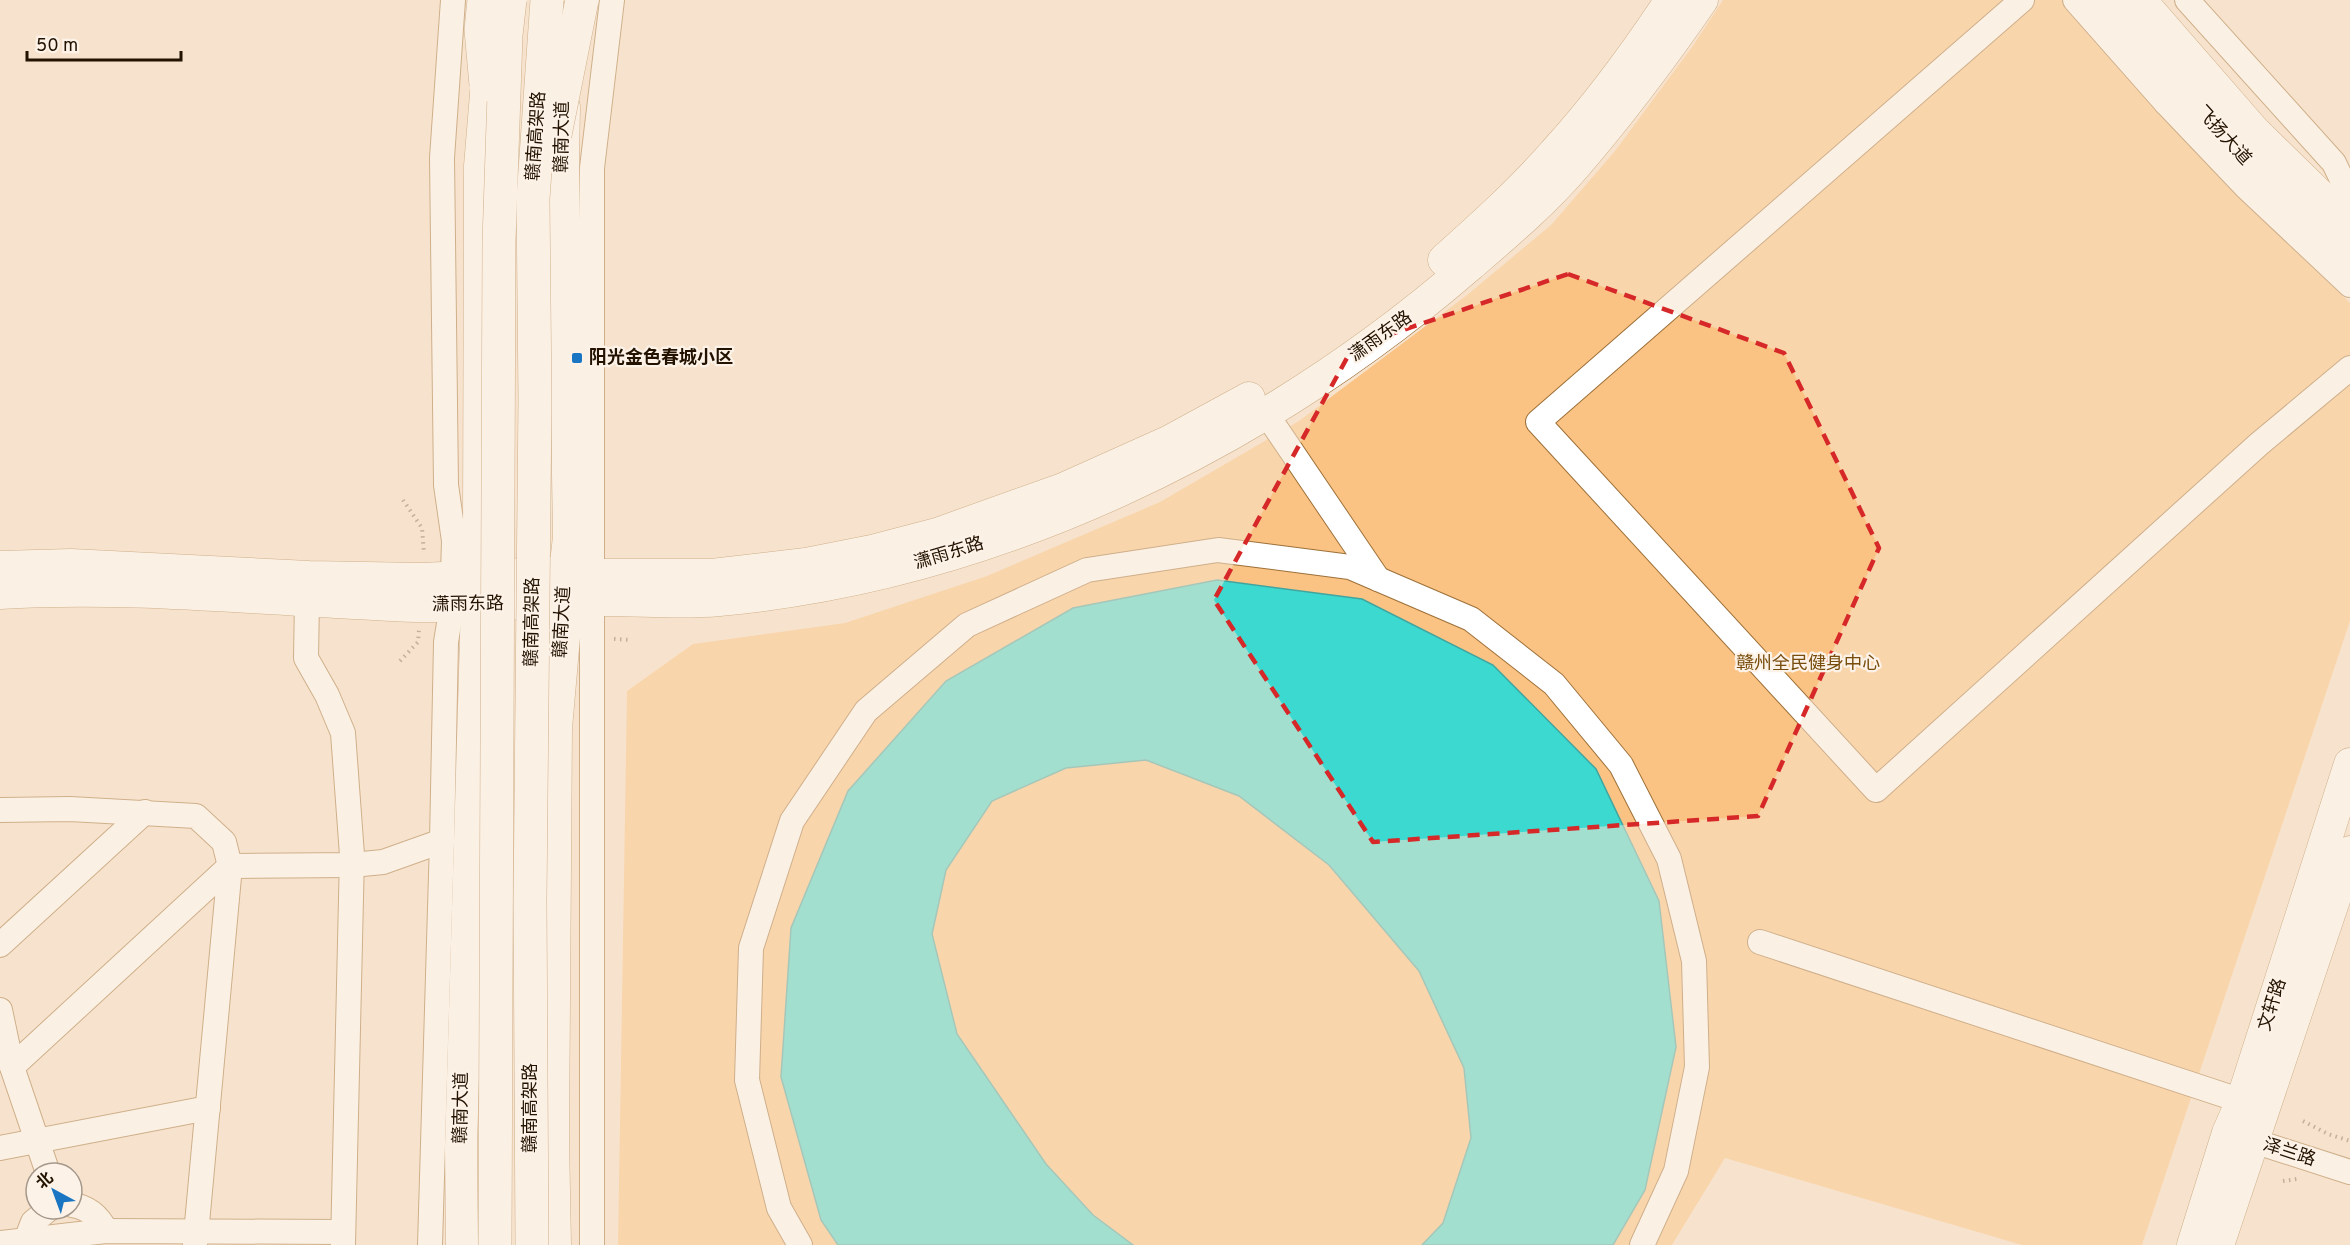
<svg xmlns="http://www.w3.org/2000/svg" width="2350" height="1245" font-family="Overpass,'Noto Sans SC',sans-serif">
<rect width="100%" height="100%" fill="#f7e3cd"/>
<polygon fill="#fac384" points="1723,0 2063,0 2245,203 2350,303 2350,621 2142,1245 2022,1245 1725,1158 1672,1245 618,1245 627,691 693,644 845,623 987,576 1160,502 1299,421 1467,295 1551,225 1615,151 1692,47"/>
<polygon fill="#3cd9d1" stroke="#41a59f" stroke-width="1.5" points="1217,580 1362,599 1493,665 1596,769 1659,901 1676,1047 1645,1190 1613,1245 1422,1245 1443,1223 1471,1138 1464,1068 1419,971 1329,865 1239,796 1146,760 1066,768 992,801 946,870 932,934 957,1034 1046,1164 1093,1215 1133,1245 838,1245 821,1220 781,1077 791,928 848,791 946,681 1073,608"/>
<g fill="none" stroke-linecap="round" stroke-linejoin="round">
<defs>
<g id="minor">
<polyline points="2022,0 1538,422 1876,790 2259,444 2350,368"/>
<polyline points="2075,0 2166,103 2180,110"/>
<polyline points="2187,0 2334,163 2350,197"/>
<polyline points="2166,103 2246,187 2350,285"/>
<polyline points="1265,412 1378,579"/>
<polyline points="307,600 306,658 327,695 343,733 352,855 343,1245"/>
<polyline points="0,810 70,809 196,816 224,842 230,866 195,1245"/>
<polyline points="1760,942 2242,1101"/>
<polyline points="0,945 145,812"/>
<polyline points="0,1010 12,1067 48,1173"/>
<polyline points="12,1067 230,866 352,865 383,862 442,841"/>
<polyline points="2238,1136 2350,1172"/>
<polyline points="0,1148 208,1108"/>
<path d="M72,1205C88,1207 99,1217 106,1231"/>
<polyline points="26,1240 33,1222 49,1209"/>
<polyline points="0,1243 106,1231 343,1232"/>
<polyline points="430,1245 442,841 446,642 452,605 454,541 446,485 442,158 453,0"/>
<polyline points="592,1245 592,168 612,0"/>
<polyline points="800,1245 779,1208 747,1080 751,948 792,821 866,711 967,625 1087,570 1218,550 1350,567 1471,619 1554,684 1621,765 1669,859 1694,961 1697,1067 1676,1171 1642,1245"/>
</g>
<g id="major">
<polyline points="2107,0 2236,151 2350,262"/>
<polyline points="2140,0 2254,131 2350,225"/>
<path d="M1444,260C1482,226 1521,191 1555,152C1598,105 1636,53 1671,0"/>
<polyline points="0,567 71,565 309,577 422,579 565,572 591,575 712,575 806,564 872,551 937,534 1063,489 1170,441 1249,398"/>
<path d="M0,593C112,586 224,596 335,602C364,603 393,606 422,606C479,606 537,603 594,600C635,599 678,604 719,600C994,575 1262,445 1469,266C1505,235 1543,203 1574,167C1620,114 1662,58 1702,0"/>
<polyline points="462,1245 461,1147 479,535 480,166 489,58"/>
<polyline points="555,1245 553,1138 556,728 567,603 565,572 569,537 563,158 564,107"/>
<polyline points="2193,1245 2228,1133 2242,1101 2350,764"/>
<polyline points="2218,1245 2350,852"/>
</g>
</defs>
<use href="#minor" stroke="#9d7038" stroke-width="26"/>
<use href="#major" stroke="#9d7038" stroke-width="33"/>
<g stroke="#83715d" stroke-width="4" stroke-dasharray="1.5 4.5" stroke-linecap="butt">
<polyline points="403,500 422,528 424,553"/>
<polyline points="614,639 632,640"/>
<polyline points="400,661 418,642 419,630"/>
<polyline points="2303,1121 2328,1134 2350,1141"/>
<polyline points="2283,1181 2297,1179"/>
</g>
<use href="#minor" stroke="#fff" stroke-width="24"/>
<use href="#major" stroke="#fff" stroke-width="32"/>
<defs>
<g id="highway-bridge">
<polyline points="484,0 481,30 486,85"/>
<polyline points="555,135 582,0"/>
<polyline points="495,1245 499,241 506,35 510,0"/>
<polyline points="532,1245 530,901 535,400 533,199 547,0"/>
</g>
</defs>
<use href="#highway-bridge" stroke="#9d7038" stroke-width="34" stroke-linecap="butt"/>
<use href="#highway-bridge" stroke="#fff" stroke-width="33"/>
</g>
<path d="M0 0H2350V1245H0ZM1568,274L1784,353L1879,548L1758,816L1373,842L1214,600L1353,347Z" fill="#f7e3cd" fill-opacity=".55" fill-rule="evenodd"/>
<path fill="none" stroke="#d62828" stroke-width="4.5" stroke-dasharray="12 8" stroke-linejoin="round" d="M1568,274L1784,353L1879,548L1758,816L1373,842L1214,600L1353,347Z"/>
<rect fill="#1a75c2" stroke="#fcf2e7" stroke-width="2" x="571" y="352" width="12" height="12" rx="3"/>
<g text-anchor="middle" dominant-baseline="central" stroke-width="4.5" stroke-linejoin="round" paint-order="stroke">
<g font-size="18" fill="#231200" stroke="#fcf2e7">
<text transform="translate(537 136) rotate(-86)">赣南高架路</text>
<text transform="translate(2223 136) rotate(48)">飞扬大道</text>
<text transform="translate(563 137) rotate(-89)">赣南大道</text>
<text transform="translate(1381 337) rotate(-36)">潇雨东路</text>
<text transform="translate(949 554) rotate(-17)">潇雨东路</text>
<text transform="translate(468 605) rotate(-1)">潇雨东路</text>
<text transform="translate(533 622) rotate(-89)">赣南高架路</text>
<text transform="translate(563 622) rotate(-87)">赣南大道</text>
<text transform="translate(2273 1005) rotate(-72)">文轩路</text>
<text transform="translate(462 1108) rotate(-89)">赣南大道</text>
<text transform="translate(531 1108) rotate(-90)">赣南高架路</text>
<text transform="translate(2289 1153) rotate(18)">泽兰路</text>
</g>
<g font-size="18" font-weight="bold" fill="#231200" stroke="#fcf2e7" text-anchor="start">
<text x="589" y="358">阳光金色春城小区</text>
</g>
<g font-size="18" fill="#784d0d" stroke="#fcf2e7">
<text x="1808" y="664">赣州全民健身中心</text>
</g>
</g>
<g transform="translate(54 1191) rotate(319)"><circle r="28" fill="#fcf2e7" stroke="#a5988b" stroke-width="1.5"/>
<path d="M0-4.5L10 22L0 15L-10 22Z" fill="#1a75c2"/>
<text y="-9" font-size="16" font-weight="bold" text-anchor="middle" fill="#231200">北</text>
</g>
<path d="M27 51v9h154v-9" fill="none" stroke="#231200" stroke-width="3"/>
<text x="36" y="51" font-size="18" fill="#231200" stroke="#fcf2e7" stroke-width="4.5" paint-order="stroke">50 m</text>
</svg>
